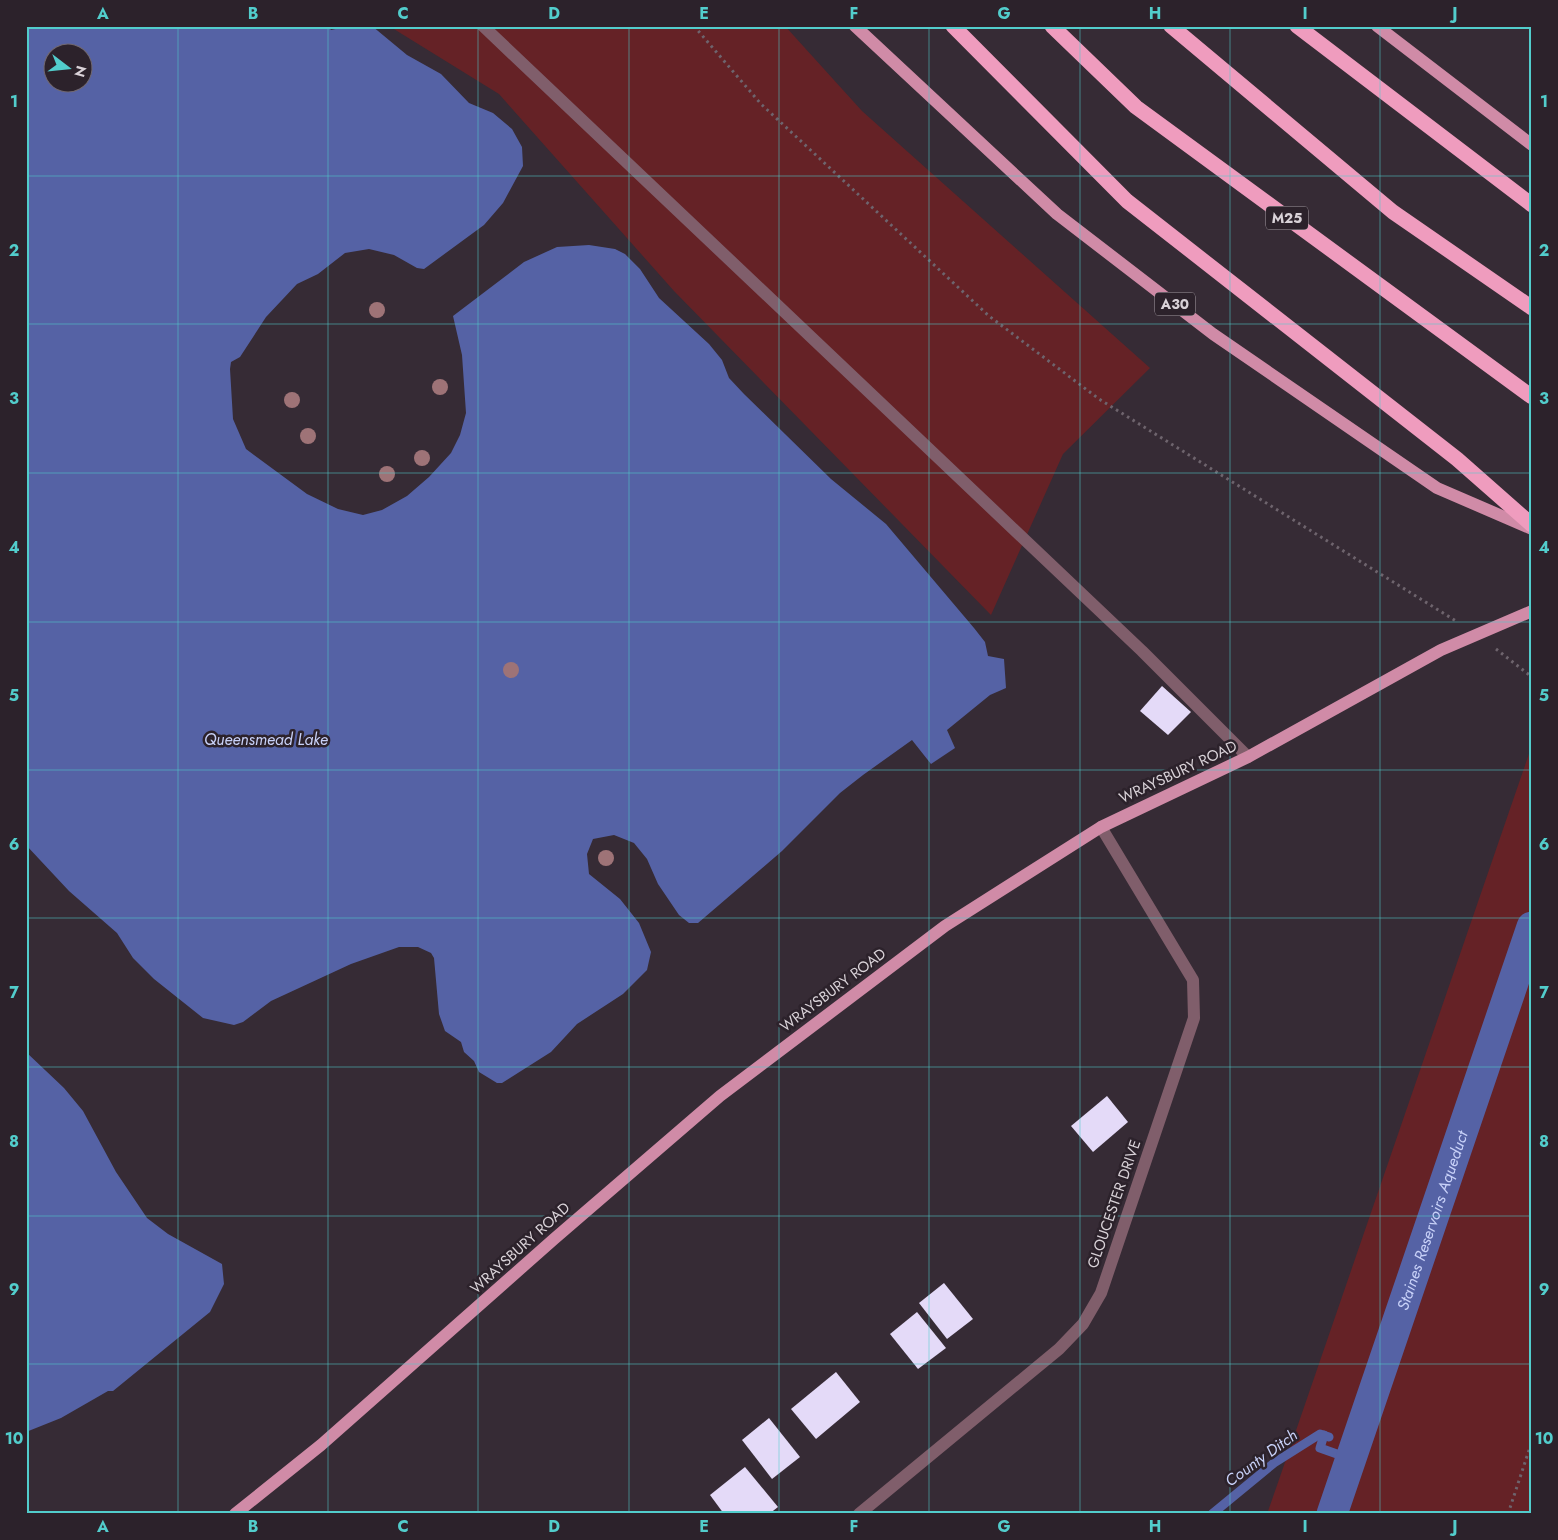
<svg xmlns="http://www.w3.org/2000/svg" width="1558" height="1540" font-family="Jost,sans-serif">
<rect width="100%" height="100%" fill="#362b35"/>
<g fill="#652226">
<polygon points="389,26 785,26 862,111 1150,368 1063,454 991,615 674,291 499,94"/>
<polygon points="1532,745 1532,1514 1267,1514 1291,1445"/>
</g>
<g fill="#5562a5" fill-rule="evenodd">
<path d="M26,26H328L331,30L349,26H372L407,55L441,74L469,103L493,113L512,129L522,147L523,166L503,203L484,225L424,269L417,268L394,255L369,249L345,253L318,274L297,284L266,317L240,357L231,362L230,369L233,419L246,449L307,494L338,509L363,515L382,510L407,496L429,477L451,453L460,435L466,413L462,355L453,316L524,262L557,247L589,245L615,249L625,254L640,269L659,298L709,344L722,360L729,378L744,394L831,479L886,524L974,628L985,642L988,656L1004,659L1006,688L990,695L947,730L955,748L931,764L912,740L863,775L840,793L782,851L698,923H689L679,915L658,884L647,859L634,843L614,835L593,839L587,854L589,874L620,899L639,923L651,952L647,970L623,994L577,1024L551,1052L502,1083H497L479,1072L474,1061L464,1052L461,1042L445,1031L439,1014L434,958L431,953L418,947H399L351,964L271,1001L243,1022L234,1025L203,1018L154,979L133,958L117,933L69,891L26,845ZM52,52H82V82H52Z"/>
<polygon points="26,1052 64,1088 83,1111 116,1172 147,1218 168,1234 222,1264 224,1284 210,1312 113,1391 108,1391 61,1418 26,1432"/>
</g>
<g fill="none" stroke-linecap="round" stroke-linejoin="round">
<g stroke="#5562a5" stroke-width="9">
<polyline points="1324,1435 1320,1448 1351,1459"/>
<polyline points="1212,1514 1274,1463 1320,1434 1329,1437"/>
</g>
<path stroke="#5562a5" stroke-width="31" id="s1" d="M1332,1514L1532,927"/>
</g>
<g fill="#e4daf8">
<polygon points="1162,686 1191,712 1168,735 1140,711"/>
<polygon points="1107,1096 1128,1122 1093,1152 1071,1126"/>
<polygon points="944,1283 973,1319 947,1339 919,1303"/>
<polygon points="917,1312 946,1348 918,1369 890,1334"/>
<polygon points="836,1372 860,1402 816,1439 791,1409"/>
<polygon points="769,1418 800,1457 772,1479 742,1440"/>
<polygon points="745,1467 778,1507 769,1514 724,1514 710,1495"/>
</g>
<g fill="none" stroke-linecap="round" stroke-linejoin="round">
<g stroke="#6e646d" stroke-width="3" stroke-dasharray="2.5 4" stroke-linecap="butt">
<polyline points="694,26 761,104 989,316 1099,399 1456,621"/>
<polyline points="1496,649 1532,677"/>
<polyline points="1508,1514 1532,1441"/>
</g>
<g stroke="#805e6b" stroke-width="12">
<polyline points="483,26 1142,651 1248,757"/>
<polyline points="859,1514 1059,1349 1083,1324 1101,1293 1194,1018 1193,980 1101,827"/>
</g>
<g stroke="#d08ba7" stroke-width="12">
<polyline points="855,26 1057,214 1213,334 1437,488 1532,529"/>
<polyline points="1377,26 1532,145"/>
<polyline points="235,1514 321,1445 554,1239 720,1096 945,926 1101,827 1248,757 1441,650 1532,611"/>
</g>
<g stroke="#ef9cbe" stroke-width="15">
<polyline points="953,26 1127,201 1457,459 1532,525"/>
<polyline points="1052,26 1136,107 1532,397"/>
<polyline points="1171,26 1393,212 1532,308"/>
<polyline points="1297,26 1532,205"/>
</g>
</g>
<g fill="#9e7377">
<circle cx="377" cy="310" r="8"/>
<circle cx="440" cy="387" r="8"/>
<circle cx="292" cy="400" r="8"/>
<circle cx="308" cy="436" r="8"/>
<circle cx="422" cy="458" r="8"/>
<circle cx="387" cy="474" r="8"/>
<circle cx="511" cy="670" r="8"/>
<circle cx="606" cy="858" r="8"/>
</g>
<path fill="none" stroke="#52cdcc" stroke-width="1" stroke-opacity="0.55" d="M178,26V1514M328,26V1514M478,26V1514M629,26V1514M779,26V1514M929,26V1514M1080,26V1514M1230,26V1514M1380,26V1514M26,176H1532M26,324H1532M26,473H1532M26,622H1532M26,770H1532M26,918H1532M26,1067H1532M26,1216H1532M26,1364H1532"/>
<g text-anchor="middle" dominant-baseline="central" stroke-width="5" stroke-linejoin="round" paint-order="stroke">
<g fill="#2c222b" stroke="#a59da4" stroke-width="1">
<rect x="1266" y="206.5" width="42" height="23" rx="4"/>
<rect x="1155" y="292.5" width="40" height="23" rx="4"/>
</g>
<g font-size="14" font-weight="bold" fill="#d9d2d8">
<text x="1287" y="218">M25</text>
<text x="1175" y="304">A30</text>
</g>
<g font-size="15" fill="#d9d2d8" stroke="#2c222b">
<text transform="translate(1178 772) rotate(-25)">WRAYSBURY ROAD</text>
<text transform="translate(833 990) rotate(-37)">WRAYSBURY ROAD</text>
<text transform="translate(1114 1204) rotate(-71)">GLOUCESTER DRIVE</text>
<text transform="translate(520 1248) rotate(-42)">WRAYSBURY ROAD</text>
</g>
<g font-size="16" font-style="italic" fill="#c8d1f8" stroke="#2c222b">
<text x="266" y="739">Queensmead Lake</text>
<text stroke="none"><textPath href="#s1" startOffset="310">Staines Reservoirs Aqueduct</textPath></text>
<text transform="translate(1261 1458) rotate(-36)">County Ditch</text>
</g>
</g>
<rect width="1558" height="1540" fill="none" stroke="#2c222b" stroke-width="55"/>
<g transform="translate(68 68) rotate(106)"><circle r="24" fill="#2c222b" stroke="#716870"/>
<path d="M0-4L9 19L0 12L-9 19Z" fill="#52cdcc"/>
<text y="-8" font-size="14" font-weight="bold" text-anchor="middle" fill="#d9d2d8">N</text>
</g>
<rect x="28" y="28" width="1502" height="1484" fill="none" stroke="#52cdcc" stroke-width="2"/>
<g font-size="16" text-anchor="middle" font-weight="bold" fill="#52cdcc">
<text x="103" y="19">A</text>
<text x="253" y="19">B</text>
<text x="403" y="19">C</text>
<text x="554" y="19">D</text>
<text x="704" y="19">E</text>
<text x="854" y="19">F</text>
<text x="1004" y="19">G</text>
<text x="1155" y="19">H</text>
<text x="1305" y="19">I</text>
<text x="1455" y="19">J</text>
<text x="14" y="107">1</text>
<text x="1544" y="107">1</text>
<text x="14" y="256">2</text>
<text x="1544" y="256">2</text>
<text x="14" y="404">3</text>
<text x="1544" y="404">3</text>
<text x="14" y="553">4</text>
<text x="1544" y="553">4</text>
<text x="14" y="701">5</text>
<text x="1544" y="701">5</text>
<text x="14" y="850">6</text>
<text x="1544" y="850">6</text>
<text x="14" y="998">7</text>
<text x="1544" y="998">7</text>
<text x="14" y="1147">8</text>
<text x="1544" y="1147">8</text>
<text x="14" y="1295">9</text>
<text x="1544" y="1295">9</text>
<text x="14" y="1444">10</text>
<text x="1544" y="1444">10</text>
<text x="103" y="1532">A</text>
<text x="253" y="1532">B</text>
<text x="403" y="1532">C</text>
<text x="554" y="1532">D</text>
<text x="704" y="1532">E</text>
<text x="854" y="1532">F</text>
<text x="1004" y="1532">G</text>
<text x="1155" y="1532">H</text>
<text x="1305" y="1532">I</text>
<text x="1455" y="1532">J</text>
</g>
</svg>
